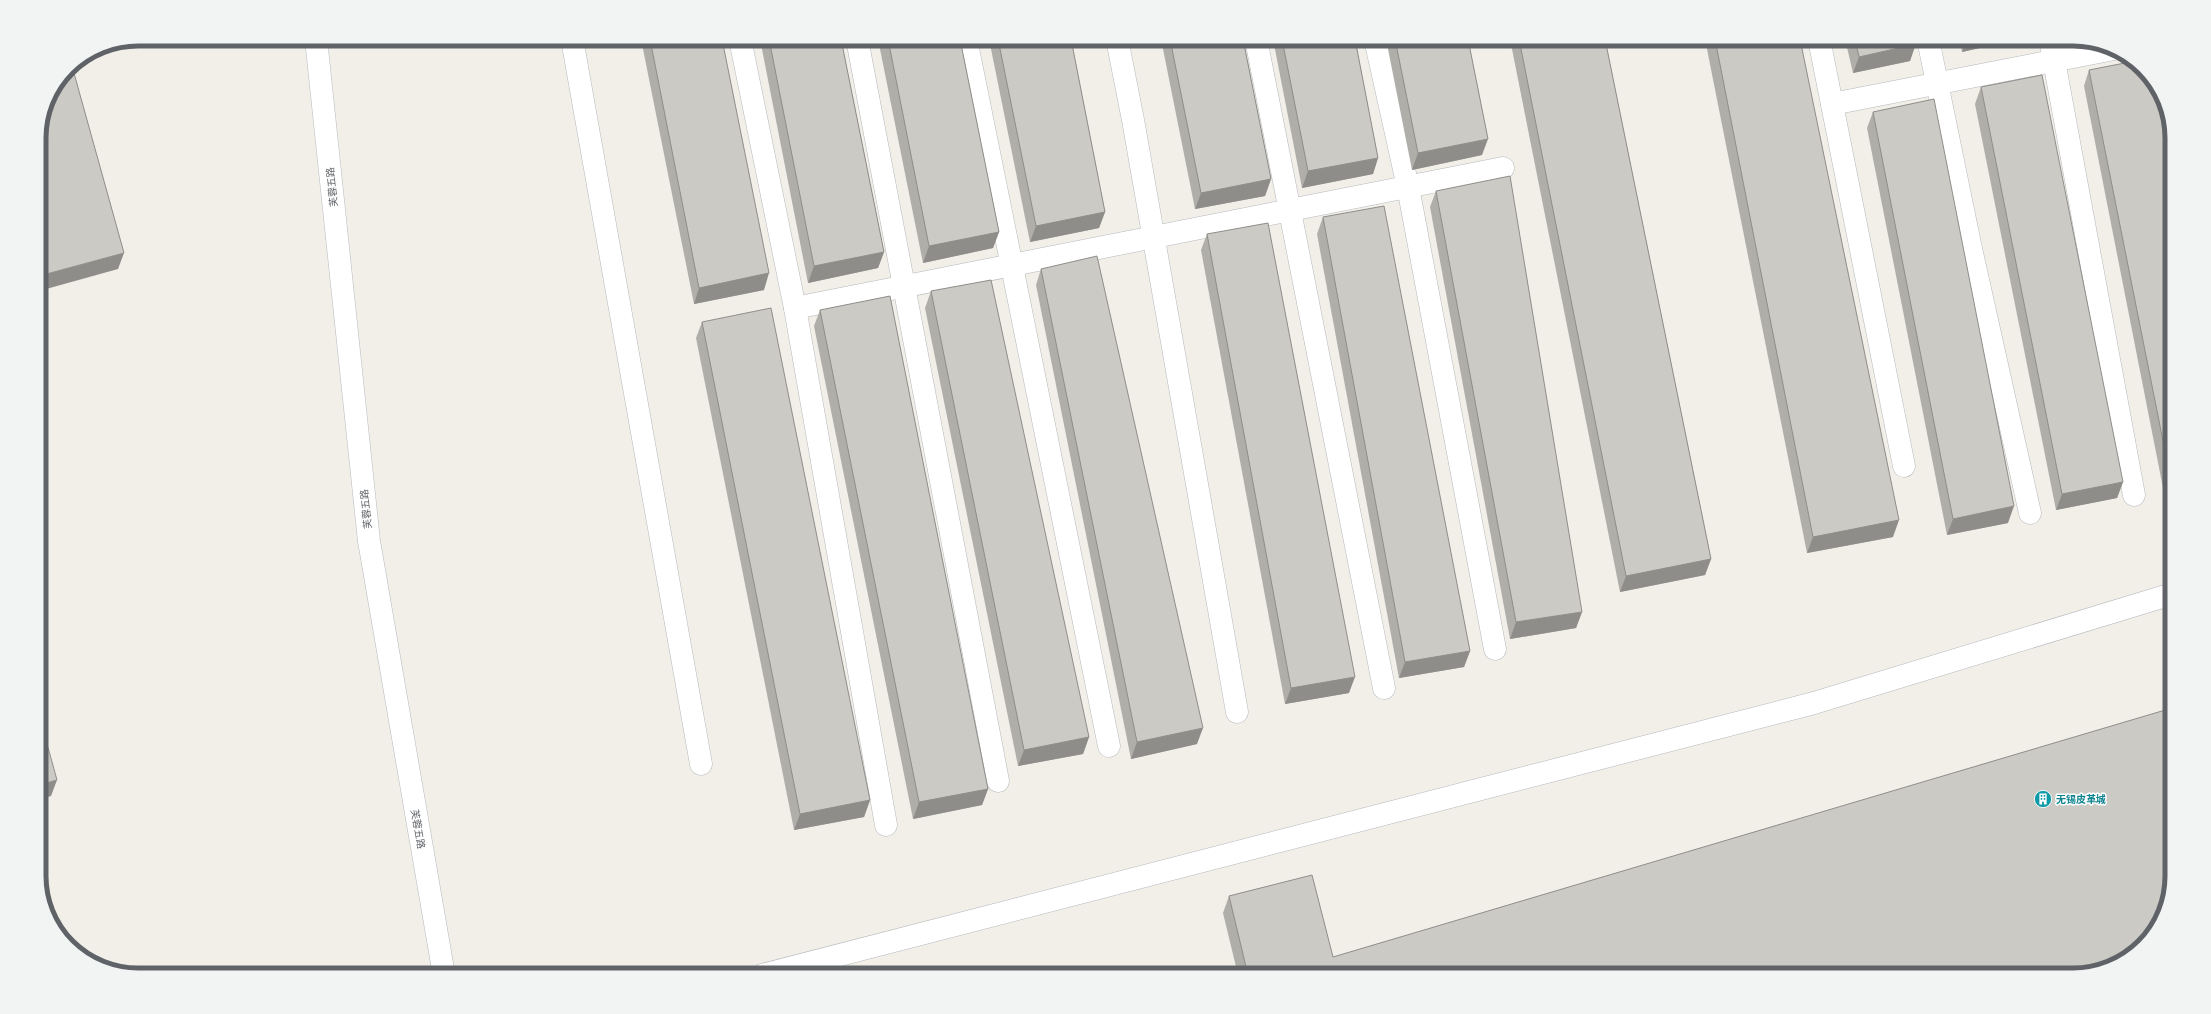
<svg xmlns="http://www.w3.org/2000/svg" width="2211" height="1014" font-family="'Archivo Narrow','Noto Sans SC',sans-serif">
<rect width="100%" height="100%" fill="#f1efe8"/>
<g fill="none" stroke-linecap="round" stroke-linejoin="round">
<defs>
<g id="street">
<polyline points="572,39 701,764"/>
<polyline points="740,39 795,308 886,825"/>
<polyline points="857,39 998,781"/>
<polyline points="966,39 1109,746"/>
<polyline points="1117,39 1133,120 1237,712"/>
<polyline points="1256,39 1384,688"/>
<polyline points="1375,39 1408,187 1495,649"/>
<polyline points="1819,39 1904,466"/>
<polyline points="1928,39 1970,244 2030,513"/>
<polyline points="2050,39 2134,495"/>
<polyline points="1832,104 2114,49"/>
<polyline points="795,308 1503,168"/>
<polyline points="762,975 1814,703 2172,594"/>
</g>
<polyline id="secondary" points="316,39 369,541 444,975"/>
</defs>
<use href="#street" stroke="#b5b8bc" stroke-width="23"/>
<use href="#secondary" stroke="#b6babf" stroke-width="23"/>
<use href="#street" stroke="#fff" stroke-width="22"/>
<use href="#secondary" stroke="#fff" stroke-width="22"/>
</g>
<g fill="#afaea9">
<polygon points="641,39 722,39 764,290 694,304"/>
<polygon points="760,39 841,39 884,252 878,268 808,283"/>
<polygon points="878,39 960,39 999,232 993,248 923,263"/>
<polygon points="989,39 1071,39 1105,212 1099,228 1030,242"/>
<polygon points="1161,39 1243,39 1271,179 1265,196 1195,209"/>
<polygon points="1273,39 1355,39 1378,158 1373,174 1302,188"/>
<polygon points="1386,39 1468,39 1482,155 1412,170"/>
<polygon points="1510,39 1605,39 1711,559 1705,575 1620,592"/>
<polygon points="1705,39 1800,39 1893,537 1807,553"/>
<polygon points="1845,39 1915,39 1910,61 1853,73"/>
<polygon points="1959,39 2020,39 1962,52"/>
<polygon points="2089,70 2172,162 2172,491 2164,493 2084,86"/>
<polygon points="1981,87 2123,482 2117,498 2056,510 1975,104"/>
<polygon points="1873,112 2008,523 1947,535 1867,128"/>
<polygon points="1436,191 1582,612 1576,628 1510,639 1430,207"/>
<polygon points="1323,217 1470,651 1464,667 1399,678 1317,234"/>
<polygon points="1207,234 1349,693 1285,704 1201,250"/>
<polygon points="1041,269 1197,744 1131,759 1036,285"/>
<polygon points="931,291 1089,737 1083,754 1018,766 925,308"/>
<polygon points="820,310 988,789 982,805 913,819 814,326"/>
<polygon points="702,322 870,800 864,817 794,830 696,338"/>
<polygon points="1229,896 1333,957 2073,975 1238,975 1223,913"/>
</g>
<g fill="#8f8d8a">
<polygon points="1967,39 2020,39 1962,52"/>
<polygon points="1916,44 1910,61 1853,73 1859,57"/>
<polygon points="1488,139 1482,155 1412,170 1418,153"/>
<polygon points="1378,158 1373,174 1302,188 1308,171"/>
<polygon points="1271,179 1265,196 1195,209 1201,193"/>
<polygon points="1105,212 1099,228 1030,242 1036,226"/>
<polygon points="999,232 993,248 923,263 929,246"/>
<polygon points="884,252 878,268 808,283 814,266"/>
<polygon points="124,253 118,269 39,291 39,276"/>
<polygon points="769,273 764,290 694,304 699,288"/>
<polygon points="2170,476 2172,476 2172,491 2164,493"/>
<polygon points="2123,482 2117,498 2056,510 2062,494"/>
<polygon points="2014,506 2008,523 1947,535 1953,519"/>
<polygon points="1899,520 1893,537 1807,553 1813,537"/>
<polygon points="1711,559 1705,575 1620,592 1626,576"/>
<polygon points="1582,612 1576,628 1510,639 1516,622"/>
<polygon points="1470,651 1464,667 1399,678 1405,662"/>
<polygon points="1355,677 1349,693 1285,704 1291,688"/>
<polygon points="1203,728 1197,744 1131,759 1137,742"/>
<polygon points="1089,737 1083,754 1018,766 1024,750"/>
<polygon points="57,780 51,796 39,800 39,785"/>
<polygon points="988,789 982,805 913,819 919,802"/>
<polygon points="870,800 864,817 794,830 800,814"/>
</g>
<g fill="#cccac5" stroke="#8f8d8a">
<polygon points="650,39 722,39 769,273 699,288"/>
<polygon points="769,39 841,39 884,252 814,266"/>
<polygon points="888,39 960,39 999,232 929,246"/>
<polygon points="998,39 1071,39 1105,212 1036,226"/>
<polygon points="1170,39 1243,39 1271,179 1201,193"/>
<polygon points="1282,39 1355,39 1378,158 1308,171"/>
<polygon points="1395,39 1468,39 1488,139 1418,153"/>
<polygon points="1519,39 1605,39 1711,559 1626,576"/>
<polygon points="1715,39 1800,39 1899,520 1813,537"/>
<polygon points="1855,39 1915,39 1916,44 1859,57"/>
<polygon points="2130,62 2155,83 2157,89 2172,162 2172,476 2170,476 2089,70"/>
<polygon points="72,66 124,253 39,276 39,132 47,100 68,68"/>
<polygon points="2042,75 2123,482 2062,494 1981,87"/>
<polygon points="1934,99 2014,506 1953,519 1873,112"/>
<polygon points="1510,176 1582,612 1516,622 1436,191"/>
<polygon points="1384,206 1470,651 1405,662 1323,217"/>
<polygon points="1268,223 1355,677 1291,688 1207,234"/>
<polygon points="1097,256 1203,728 1137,742 1041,269"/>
<polygon points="991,280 1089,737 1024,750 931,291"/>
<polygon points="890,296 988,789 919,802 820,310"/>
<polygon points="771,308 870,800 800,814 702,322"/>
<polygon points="2172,708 2172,876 2164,914 2128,958 2073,975 1248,975 1229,896 1312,875 1333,957"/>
<polygon points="39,715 57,780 39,785"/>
</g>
<defs>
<symbol id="building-disc" viewBox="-11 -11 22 22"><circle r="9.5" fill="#0f9aa8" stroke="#fff"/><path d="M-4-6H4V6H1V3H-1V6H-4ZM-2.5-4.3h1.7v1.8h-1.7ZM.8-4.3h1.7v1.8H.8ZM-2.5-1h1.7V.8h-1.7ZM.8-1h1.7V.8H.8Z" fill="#fff"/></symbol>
</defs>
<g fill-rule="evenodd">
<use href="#building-disc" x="2033" y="789" width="20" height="20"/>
</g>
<g text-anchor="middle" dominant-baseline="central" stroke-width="3" stroke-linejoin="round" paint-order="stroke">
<g font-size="10" fill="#5f6368" stroke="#fff">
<text transform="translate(332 187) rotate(-96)">芙蓉五路</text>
<text transform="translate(366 509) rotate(-96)">芙蓉五路</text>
<text transform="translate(418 829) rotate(80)">芙蓉五路</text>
</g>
<g font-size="10" font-weight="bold" fill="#0d838f" stroke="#fff" text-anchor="start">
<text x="2056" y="799">无锡皮革城</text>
</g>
</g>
<path d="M0 0H2211V1014H0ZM138 46H2073A92 92 0 0 1 2165 138V876A92 92 0 0 1 2073 968H138A92 92 0 0 1 46 876V138A92 92 0 0 1 138 46Z" fill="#f2f3f3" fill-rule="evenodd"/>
<path fill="none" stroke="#5f6368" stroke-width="5" d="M138 46H2073A92 92 0 0 1 2165 138V876A92 92 0 0 1 2073 968H138A92 92 0 0 1 46 876V138A92 92 0 0 1 138 46Z"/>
</svg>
